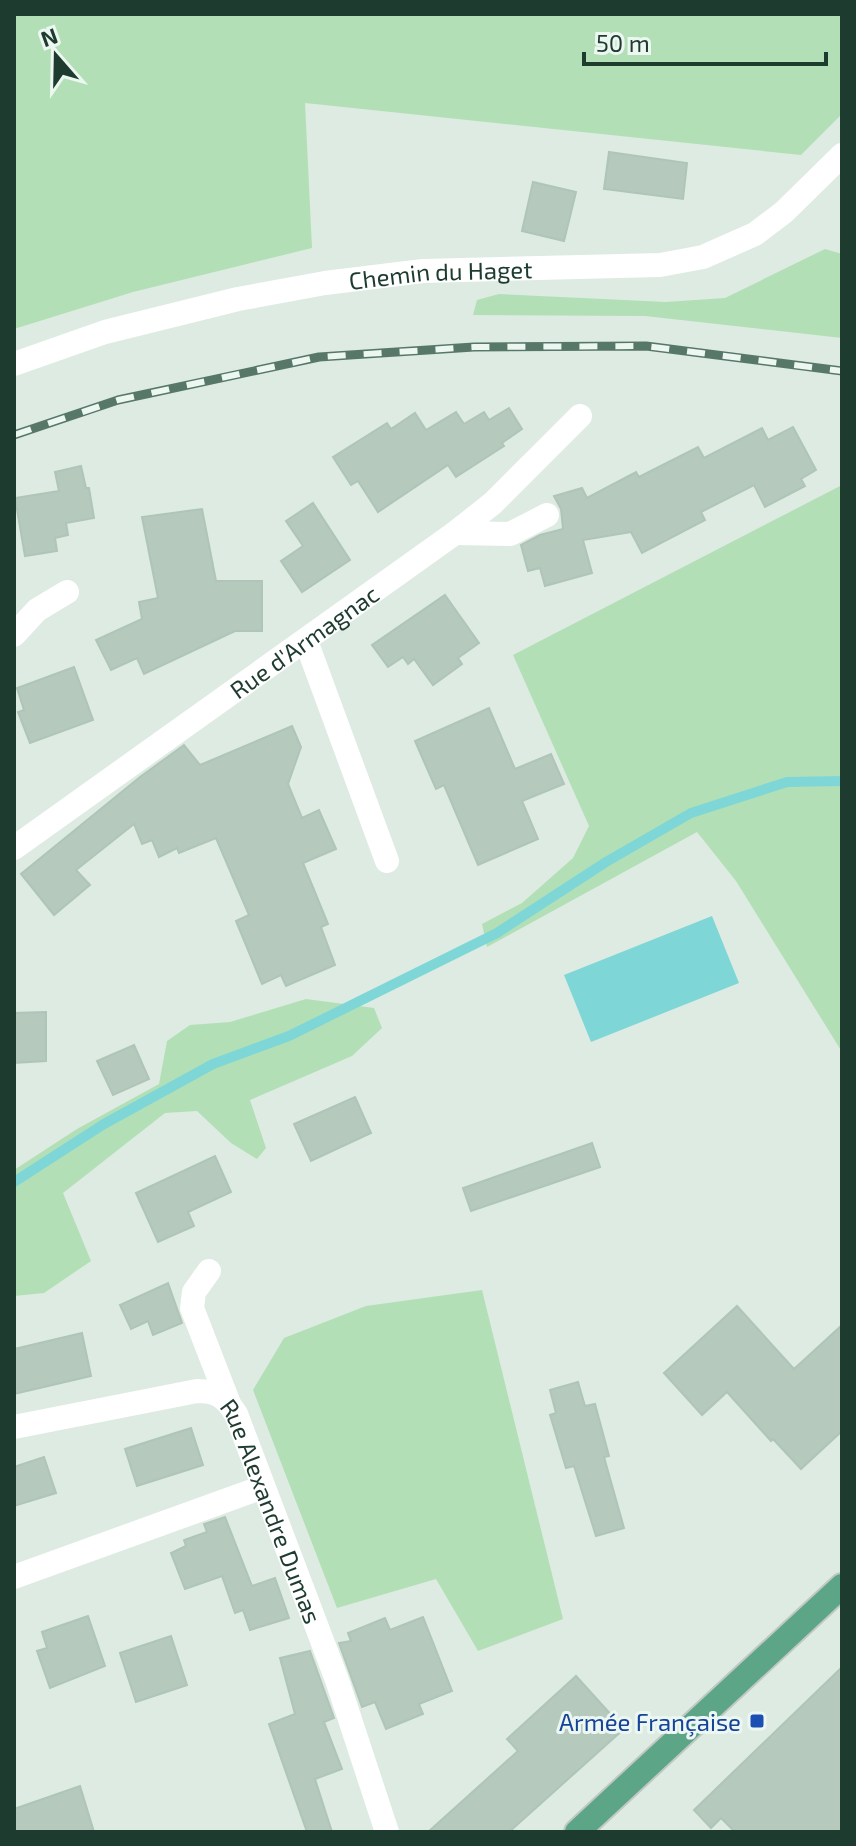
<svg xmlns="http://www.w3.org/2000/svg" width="856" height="1846" font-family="'Exo 2',sans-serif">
<rect width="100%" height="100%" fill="#ddebe2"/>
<g fill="#b3dfb7">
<polygon points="14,14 842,14 842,114 801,155 305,103 312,248 133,292 14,329"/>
<polygon points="825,249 842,254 842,338 645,316 473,315 477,300 499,294 666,302 725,298"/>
<polygon points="842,485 842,1052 736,881 697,832 487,947 482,924 522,903 573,858 589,826 513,655"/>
<polygon points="306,999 374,1008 382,1028 352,1056 250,1100 266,1148 257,1159 231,1143 197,1111 165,1113 63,1193 91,1261 44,1293 14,1296 14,1170 77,1129 159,1084 167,1041 190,1025 230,1022"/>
<polygon points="482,1290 563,1619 478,1651 436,1579 337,1608 253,1390 284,1338 366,1306"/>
</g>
<polygon fill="#7ed7d6" points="712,916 739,983 591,1042 564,975"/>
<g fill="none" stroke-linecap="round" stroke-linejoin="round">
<polyline stroke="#7ed7d6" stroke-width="10" points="14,1182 104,1124 213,1064 289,1036 497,933 606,862 691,813 787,782 842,781"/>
</g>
<g fill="#b5c9bd" stroke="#afc5b8" stroke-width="2">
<polygon points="609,152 687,163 683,199 604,189"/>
<polygon points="533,182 576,192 564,241 522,231"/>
<polygon points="509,408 522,429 502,443 504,446 456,477 448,465 378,512 358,481 351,485 333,457 387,423 391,429 415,413 426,430 456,412 464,424 484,412 489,420"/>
<polygon points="793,427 816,470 801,479 805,486 765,507 754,485 701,512 705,520 642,553 631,532 583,540 592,573 545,586 540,568 528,571 521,545 540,535 563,529 561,509 554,496 582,488 587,498 636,472 639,477 698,447 704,458 762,428 768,440"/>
<polygon points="81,466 86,488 89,488 94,518 66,523 68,535 55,538 57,551 25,556 15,498 59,491 55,472"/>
<polygon points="313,503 350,560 302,592 281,561 303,546 286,521"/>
<polygon points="202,509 216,581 262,581 262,631 235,631 144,674 137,658 111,670 96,640 142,619 139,602 158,598 142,517"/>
<polygon points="445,595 479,643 458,658 462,664 433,685 414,659 408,664 403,657 388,667 372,645"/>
<polygon points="74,667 93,720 30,743 18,712 24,710 17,688"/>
<polygon points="489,708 515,769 551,754 564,784 522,801 538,839 478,865 444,785 436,789 415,741"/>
<polygon points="292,726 301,747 288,784 302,818 319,810 336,849 303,863 328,924 321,927 335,965 286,986 281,975 262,984 236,921 249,915 216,838 179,853 177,848 159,857 152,840 142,844 134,824 76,870 90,885 54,915 21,874 140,777 184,745 200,765"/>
<polygon points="46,1012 46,1061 14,1063 14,1013"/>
<polygon points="134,1045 149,1079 113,1095 97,1061"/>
<polygon points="355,1097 371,1133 311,1161 294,1124"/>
<polygon points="592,1143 600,1167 471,1211 463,1188"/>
<polygon points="215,1156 231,1192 188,1212 194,1226 158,1242 136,1193"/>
<polygon points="168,1283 182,1323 153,1335 148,1321 131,1329 120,1305"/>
<polygon points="737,1306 794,1369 842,1325 842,1431 801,1469 773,1439 771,1441 727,1392 702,1415 664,1373"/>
<polygon points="82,1333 91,1376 14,1394 14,1349"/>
<polygon points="578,1382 585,1406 595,1404 609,1456 604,1457 624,1528 596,1536 574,1466 566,1468 550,1415 556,1413 550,1390"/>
<polygon points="191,1428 203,1465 137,1486 125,1449"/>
<polygon points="44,1457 56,1493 14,1506 14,1467"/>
<polygon points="225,1517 252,1586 275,1578 289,1618 250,1630 243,1610 235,1613 222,1576 185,1589 171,1553 186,1546 184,1540 207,1532 204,1524"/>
<polygon points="88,1616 105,1666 50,1688 37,1651 47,1648 42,1632"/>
<polygon points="423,1617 452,1691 419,1704 423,1714 386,1729 375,1702 362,1707 339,1643 351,1641 348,1633 385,1618 390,1630"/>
<polygon points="171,1636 187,1685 136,1702 120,1653"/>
<polygon points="310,1651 334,1718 324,1722 342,1769 315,1779 332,1832 307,1832 269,1724 295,1714 280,1658"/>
<polygon points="842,1667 842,1832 735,1832 721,1818 711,1828 694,1810"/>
<polygon points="576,1676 624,1729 509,1832 428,1832 518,1751 507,1739"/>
<polygon points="80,1786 94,1832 14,1832 14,1809"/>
</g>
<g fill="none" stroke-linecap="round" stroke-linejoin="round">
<defs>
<polyline id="major" points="577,1832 842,1586"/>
</defs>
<use href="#major" stroke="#c0c8c4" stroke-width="28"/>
<g stroke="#fff" stroke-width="24">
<path id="s1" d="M14,364L105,332L238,299L325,283L423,271L660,265L703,257L755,234L784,212L842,155"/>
<polyline points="455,533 510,534 547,515"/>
<polyline points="14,635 37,610 67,592"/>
<polyline points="306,641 387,861"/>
<path id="s2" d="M14,848L455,533L493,503L580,416"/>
<polyline points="209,1271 194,1292 192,1308 228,1401"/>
<path id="s3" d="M14,1427L197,1391C218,1391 225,1397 236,1414L337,1680L387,1832"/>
<polyline points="14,1577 263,1487"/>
</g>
<use href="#major" stroke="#5ca587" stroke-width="24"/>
<defs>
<polyline id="rail" points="14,435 118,400 319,357 474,347 646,346 842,371"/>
</defs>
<use href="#rail" stroke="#577869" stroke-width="9"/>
<use href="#rail" stroke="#edf7f1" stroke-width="6" stroke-dasharray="18" stroke-linecap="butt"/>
</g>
<rect fill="#1a4fb4" stroke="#edf7f1" stroke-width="3" x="749" y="1713" width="16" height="16" rx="4"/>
<g text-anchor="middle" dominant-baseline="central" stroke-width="6" stroke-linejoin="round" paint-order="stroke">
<g font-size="24" fill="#1d3b2e" stroke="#edf7f1">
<text stroke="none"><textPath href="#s1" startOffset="438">Chemin du Haget</textPath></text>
<text stroke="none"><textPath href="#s2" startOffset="356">Rue d'Armagnac</textPath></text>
<text stroke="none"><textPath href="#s3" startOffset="338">Rue Alexandre Dumas</textPath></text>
</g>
<g font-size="24" fill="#164399" stroke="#edf7f1" text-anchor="end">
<text x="741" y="1721">Armée Française</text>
</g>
</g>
<rect width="856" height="1846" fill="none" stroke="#1d3b2e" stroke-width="32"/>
<g transform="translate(56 56) rotate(340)" stroke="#edf7f1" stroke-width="6" paint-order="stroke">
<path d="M0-6L14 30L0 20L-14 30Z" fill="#1d3b2e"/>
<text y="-12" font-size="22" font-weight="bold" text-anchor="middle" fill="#1d3b2e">N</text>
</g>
<path d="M584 52v12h242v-12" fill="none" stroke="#1d3b2e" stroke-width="4"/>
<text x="596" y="52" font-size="24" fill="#1d3b2e" stroke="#edf7f1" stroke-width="6" paint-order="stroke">50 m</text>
</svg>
